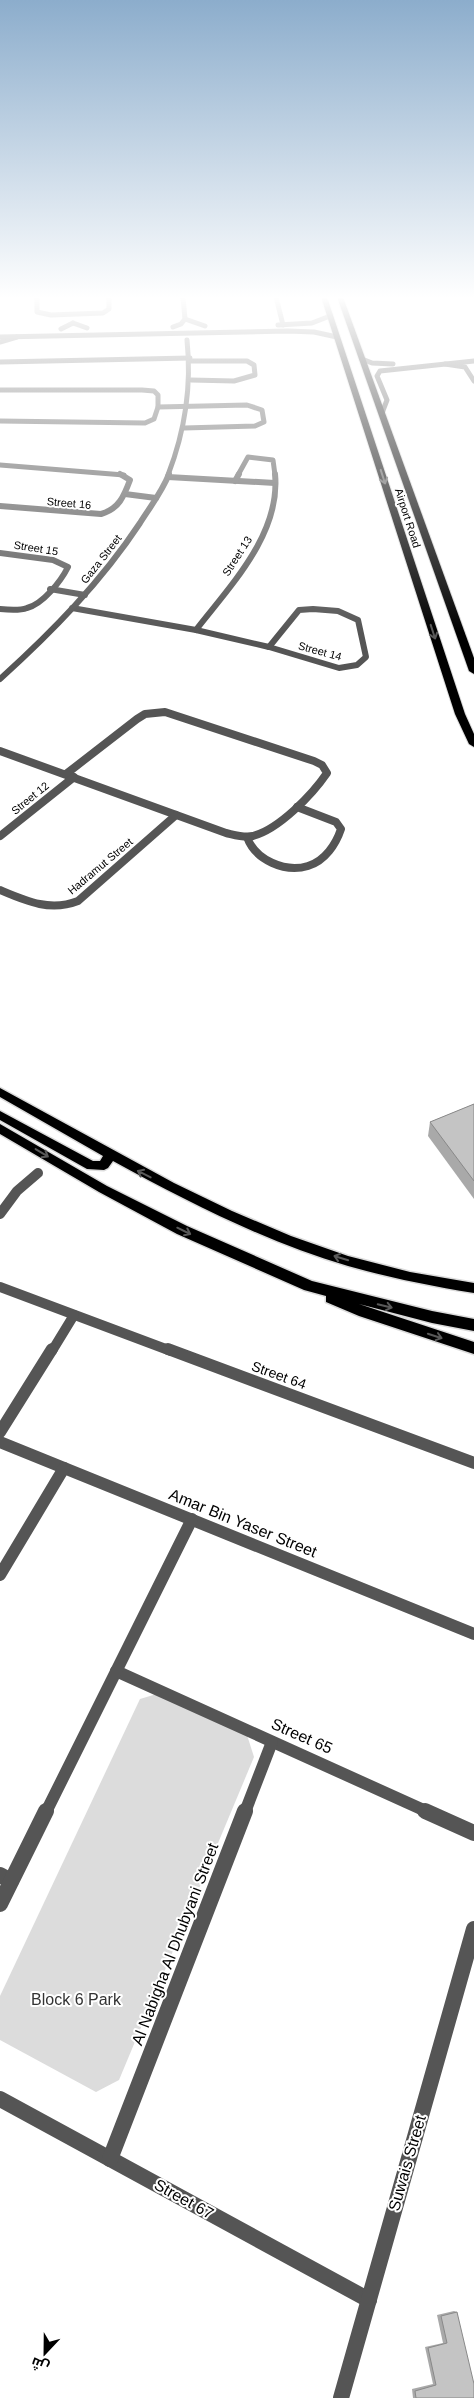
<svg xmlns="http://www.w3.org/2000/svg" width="474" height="2398" font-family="Helvetica,Cairo,sans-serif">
<rect width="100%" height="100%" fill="#fff"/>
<polygon fill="#dcdcdc" points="160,1693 247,1735 254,1757 119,2080 96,2092 0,2040 0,1996 140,1699"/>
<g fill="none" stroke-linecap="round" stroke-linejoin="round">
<defs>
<g id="primary">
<path d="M0,1088L174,1183L232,1211L291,1236L348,1256L410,1272L474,1283V1293C431,1286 390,1278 348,1266C266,1242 188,1202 113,1161L108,1168L104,1170L87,1169L0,1120V1111L93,1161H100L103,1156L0,1097Z"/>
<polygon points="0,1124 107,1186 187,1226 312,1281 432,1311 474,1319 474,1331 432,1323 359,1304 474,1342 474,1354 359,1316 326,1302 326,1296 304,1290 177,1234 99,1192 0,1134"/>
</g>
<g id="trunk">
<polygon points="321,297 327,297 465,714 474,734 474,747 469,744 455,714"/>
<polygon points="337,297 343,297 474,658 474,674 469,671"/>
</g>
</defs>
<use href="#primary" stroke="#dbdbdb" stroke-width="3"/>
<use href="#trunk" stroke="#dbdbdb" stroke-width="2"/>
<g stroke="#555" stroke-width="5">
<polyline points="37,297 37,312 51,315 103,313 109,309 109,297"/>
<polyline points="276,297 283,325"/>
<polyline points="185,319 205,326"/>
<polyline points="73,323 87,328"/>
<polyline points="173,327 181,324 185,319 183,297"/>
<polyline points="61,329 73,323"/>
<polyline points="0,342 17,337"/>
<polyline points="190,361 247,361 254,365 255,375 234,381 191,380"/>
<polyline points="0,362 190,358"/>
<polyline points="445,364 465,367 474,381"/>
<polyline points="0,390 142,390 154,391 158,395 158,407 154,419 145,423 0,421"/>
<polyline points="158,407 247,405 262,410 264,422 255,426 184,428"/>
<polyline points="0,465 124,475"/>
<path d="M168,475C185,431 192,388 187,340"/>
<polyline points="238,475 248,457 273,460 275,475"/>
</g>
<g stroke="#555" stroke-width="6">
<polyline points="168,477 275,483"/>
<polyline points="235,481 239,474"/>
<polyline points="125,494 156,498"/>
<path d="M0,506L101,514C119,509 124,496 130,480L120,474"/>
<path d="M0,553L53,560L68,567C61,581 43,604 27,608C19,611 9,610 0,609"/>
<polyline points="50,589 85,595"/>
<polyline points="72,608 196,630 269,647"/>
<polygon points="313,609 338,611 358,620 366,657 357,665 339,668 269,647 299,610"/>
<path d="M196,630C230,586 281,534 275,474"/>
<path d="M0,679C52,632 101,582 140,523C150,507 162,492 169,474"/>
</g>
<g stroke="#555" stroke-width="8">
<path d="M0,751L226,833C235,835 244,838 253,836C279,829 312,795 327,773L322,765L314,761L165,712L145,714L137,719L66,774"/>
<polyline points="0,836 74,777"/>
<path d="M247,837C255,860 285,873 308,866C325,861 336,844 341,829L336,822L297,807"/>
<path d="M0,890C26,901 50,912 78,901L176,815"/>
</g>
<g stroke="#555" stroke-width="10">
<polyline points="0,1214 17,1191 38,1173"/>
<polyline points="0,1287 171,1351"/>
<polyline points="52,1351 74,1315"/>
</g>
<g stroke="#555" stroke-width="12">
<polyline points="168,1349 474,1463"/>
<polyline points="0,1432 52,1349"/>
<polyline points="0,1442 474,1634"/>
<polyline points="0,1575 64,1468"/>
<polyline points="116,1671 428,1812"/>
<polyline points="46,1812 192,1519"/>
<polyline points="245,1812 272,1742"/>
</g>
<g stroke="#555" stroke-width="16">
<polyline points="425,1811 474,1833"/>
<polyline points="0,1875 11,1881"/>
<polyline points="0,1904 46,1811"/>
<polyline points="0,2099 369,2300"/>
<polyline points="110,2159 245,1811"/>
</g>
<g stroke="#555" stroke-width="5">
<polyline points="278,325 312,323 330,316"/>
<polyline points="0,337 288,331 314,332 337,337"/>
<polyline points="362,359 372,363 393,364"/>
<polyline points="382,413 387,400 377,376 380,371 474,361"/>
</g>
<polyline stroke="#555" stroke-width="16" points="341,2398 474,1929"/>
<use href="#primary" fill="#000" fill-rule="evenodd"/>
<use href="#trunk" fill="#000" fill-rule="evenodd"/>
</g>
<g fill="#a9a9a9">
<polygon points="474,1104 474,1199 428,1136 430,1122"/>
<polygon points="454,2311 457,2312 474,2398 413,2398 412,2389 433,2384 425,2347 443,2343 437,2315"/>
</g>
<g fill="#c4c4c4" stroke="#898989">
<polygon points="474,1104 474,1181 430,1122"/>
<polygon points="457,2312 474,2384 474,2398 416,2398 415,2391 436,2385 428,2348 447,2343 441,2316"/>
</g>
<defs><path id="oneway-shaft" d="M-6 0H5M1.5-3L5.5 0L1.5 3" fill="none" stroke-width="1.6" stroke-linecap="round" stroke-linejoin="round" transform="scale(1.25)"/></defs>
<g stroke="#595959">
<use href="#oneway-shaft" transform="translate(383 477) rotate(72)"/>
<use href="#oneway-shaft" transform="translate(433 632) rotate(72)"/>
<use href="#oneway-shaft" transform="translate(42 1153) rotate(31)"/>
<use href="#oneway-shaft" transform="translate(144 1174) rotate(-153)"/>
<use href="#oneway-shaft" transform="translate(184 1231) rotate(26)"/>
<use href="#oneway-shaft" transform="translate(341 1258) rotate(-163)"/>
<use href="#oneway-shaft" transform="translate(385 1306) rotate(14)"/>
<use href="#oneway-shaft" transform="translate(435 1336) rotate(18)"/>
</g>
<linearGradient id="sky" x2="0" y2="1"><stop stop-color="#8cadcc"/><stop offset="0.47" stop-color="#fff"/><stop offset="1" stop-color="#fff" stop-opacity="0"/></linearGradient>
<rect width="474" height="633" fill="url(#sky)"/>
<g text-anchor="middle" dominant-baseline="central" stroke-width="4" stroke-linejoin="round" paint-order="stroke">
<g font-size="11" fill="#000" stroke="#fff">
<text transform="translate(69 503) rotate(5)">Street 16</text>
<text transform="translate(408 518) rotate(72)">Airport Road</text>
<text transform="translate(36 548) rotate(9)">Street 15</text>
<text transform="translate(237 556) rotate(-57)">Street 13</text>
<text transform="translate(101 559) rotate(-52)">Gaza Street</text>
<text transform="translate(320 651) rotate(15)">Street 14</text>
<text transform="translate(30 798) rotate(-39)">Street 12</text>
<text transform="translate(100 866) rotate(-40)">Hadramut Street</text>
</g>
<g font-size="14" fill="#000" stroke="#fff">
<text transform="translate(279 1375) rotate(20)">Street 64</text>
</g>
<g font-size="16" fill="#000" stroke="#fff">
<text transform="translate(243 1523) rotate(22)">Amar Bin Yaser Street</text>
<text transform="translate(302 1736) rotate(24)">Street 65</text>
<text transform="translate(175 1944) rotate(-69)">Al Nabigha Al Dhubyani Street</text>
<text transform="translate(407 2163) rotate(-74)">Suwais Street</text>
<text transform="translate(184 2199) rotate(29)">Street 67</text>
</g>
<g font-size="16" fill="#333" stroke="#fff">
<text x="76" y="1999">Block 6 Park</text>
</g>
</g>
<g transform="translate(45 2353) rotate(202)" stroke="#ffffff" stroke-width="4" paint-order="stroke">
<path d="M0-4L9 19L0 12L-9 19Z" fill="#000000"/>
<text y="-8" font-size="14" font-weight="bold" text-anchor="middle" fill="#000000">ش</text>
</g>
</svg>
